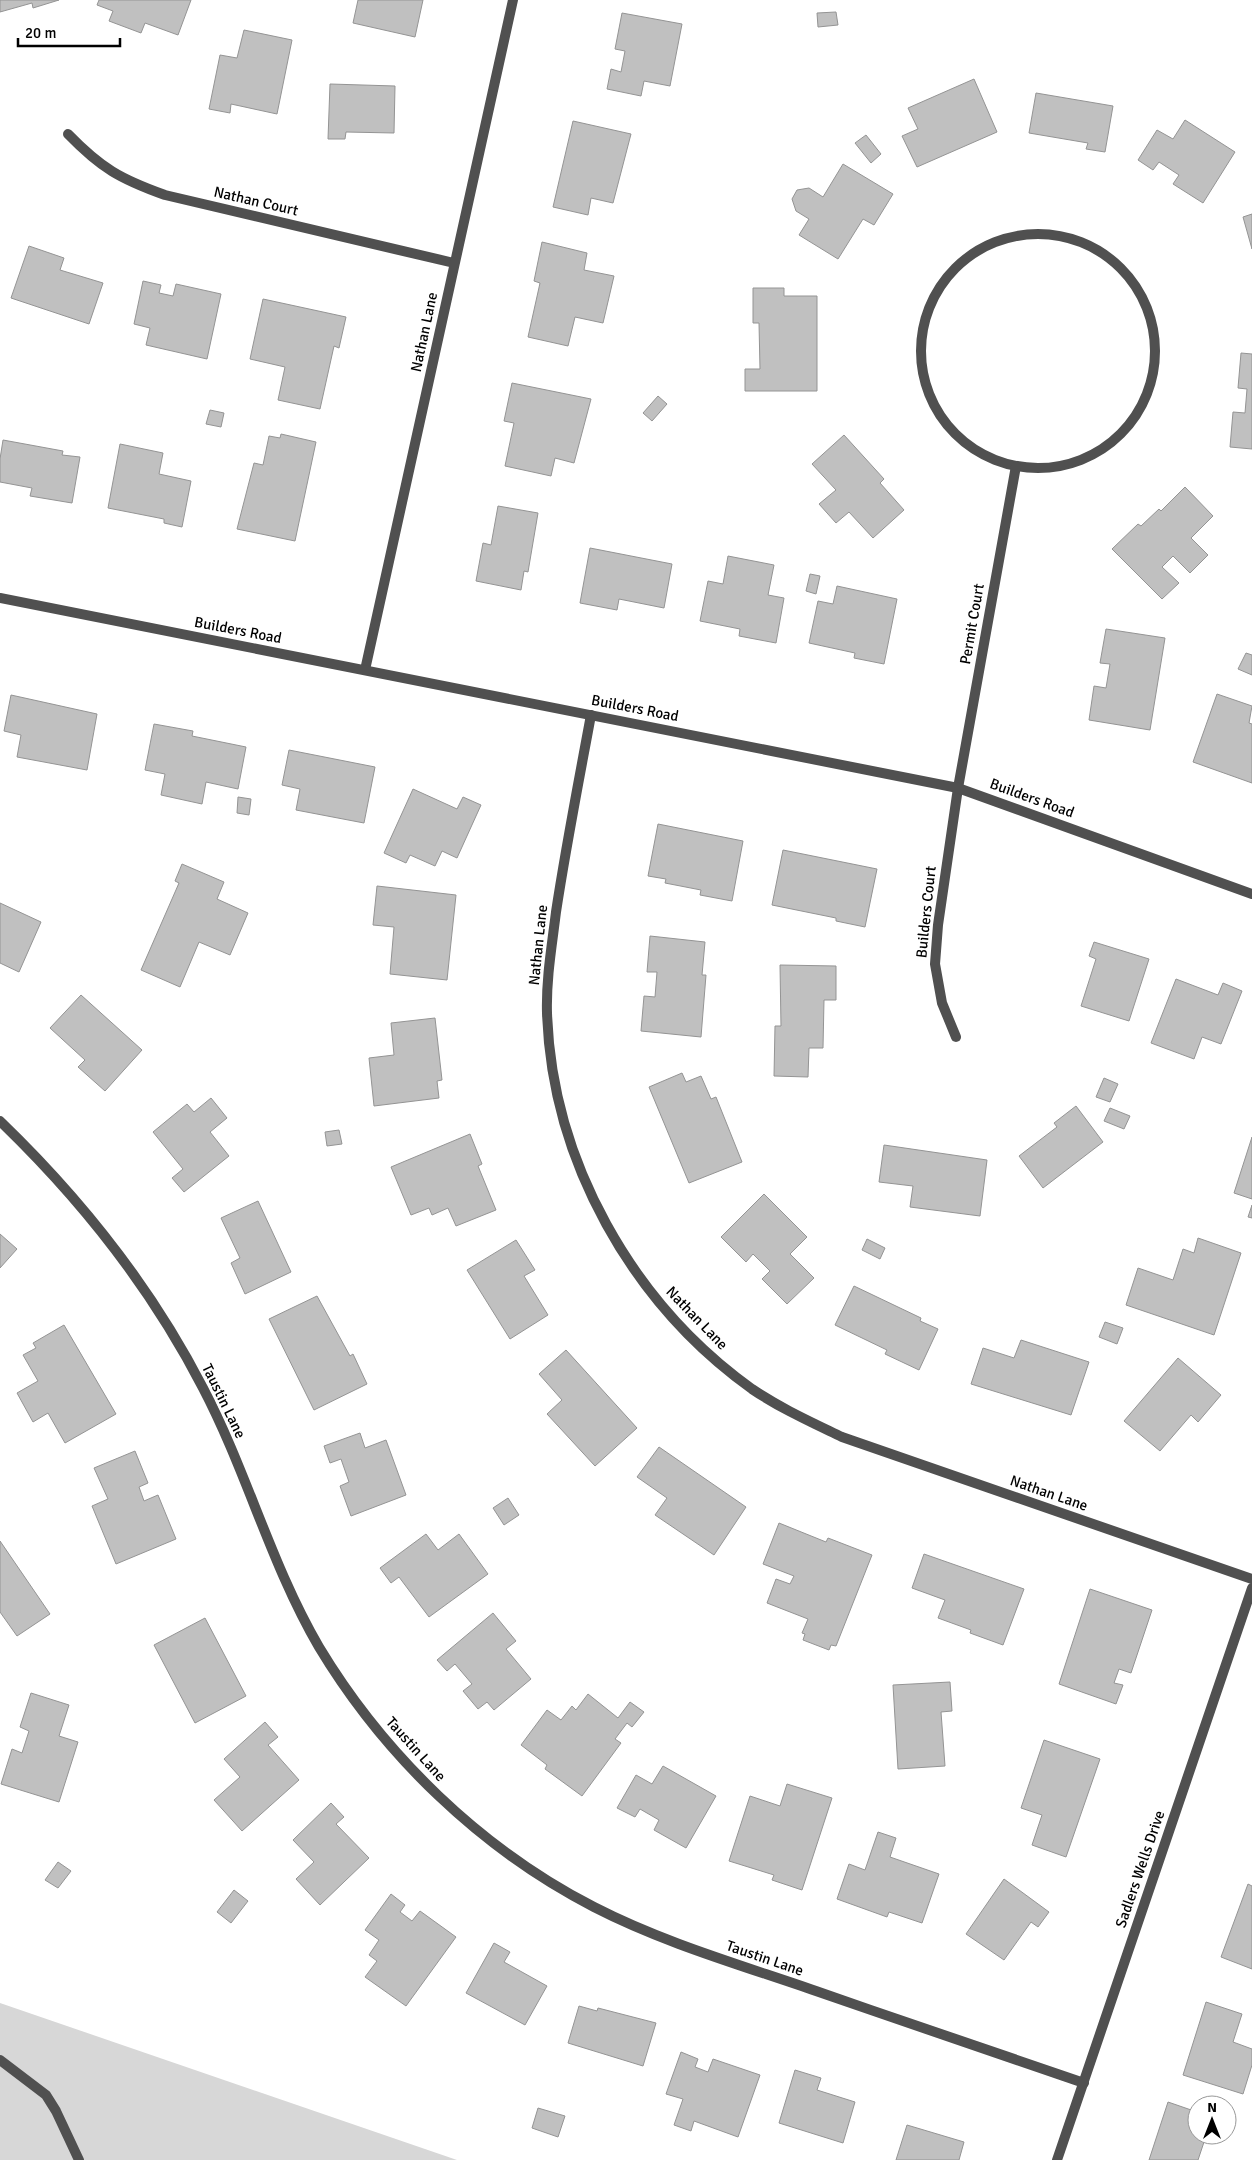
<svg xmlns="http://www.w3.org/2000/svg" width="1252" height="2160" font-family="Signika,sans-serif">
<rect width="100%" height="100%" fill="#fff"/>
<polygon fill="#d7d7d7" points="0,2003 457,2160 0,2160"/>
<g fill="#c0c0c0" stroke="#949494">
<polygon points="0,0 59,0 33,8 32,3 0,12"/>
<polygon points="99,0 191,0 178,35 145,23 141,33 109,21 113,11 97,5"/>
<polygon points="358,0 423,0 415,37 353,23"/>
<polygon points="836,12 838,25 818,27 817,13"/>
<polygon points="622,13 682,24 670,86 644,81 641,96 607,89 611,69 621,72 625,51 615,49"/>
<polygon points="244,30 292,40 277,114 231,104 230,113 209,109 220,55 237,58"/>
<polygon points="974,79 997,132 917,167 902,136 918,129 908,108"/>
<polygon points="330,84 395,86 394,133 346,132 345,139 328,139"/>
<polygon points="1036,93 1113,106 1105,152 1086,149 1088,143 1029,133"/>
<polygon points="1185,120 1235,152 1203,203 1173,184 1179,175 1159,162 1153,170 1138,160 1157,130 1173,139"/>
<polygon points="573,121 631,134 613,203 591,198 588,215 553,207"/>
<polygon points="866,135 881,154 871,163 855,143"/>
<polygon points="843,164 893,194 874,225 863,219 838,259 799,235 809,219 796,211 792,199 797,190 809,188 823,197"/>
<polygon points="1252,214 1252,249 1243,217"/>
<polygon points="542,242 587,253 584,270 614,276 603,323 575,317 568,346 528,337 540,283 534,281"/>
<polygon points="29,246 64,258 60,270 103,283 89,324 11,298"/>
<polygon points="143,281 161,285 159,293 173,296 176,284 221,294 207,359 146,345 150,328 134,324"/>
<polygon points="753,288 784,288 784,296 817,296 817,391 745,391 745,369 760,369 759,323 753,323"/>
<polygon points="263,299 346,317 339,348 334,346 320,409 278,400 285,367 250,359"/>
<polygon points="1241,353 1252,354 1252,449 1230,447 1233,412 1245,413 1247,389 1238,388"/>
<polygon points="512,383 591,399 574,463 555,458 551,476 505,466 514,423 504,421"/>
<polygon points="658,396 667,404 652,421 643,413"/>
<polygon points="210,410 224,413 221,427 206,424"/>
<polygon points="281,434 316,442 295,541 237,529 254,463 263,465 269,436 280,438"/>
<polygon points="844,435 884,479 880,483 904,510 873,538 849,512 836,523 819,504 836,490 812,464"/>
<polygon points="3,440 63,451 62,455 80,457 72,503 30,496 32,488 0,482 0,459"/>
<polygon points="120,444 163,453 159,474 191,481 182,527 164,523 164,519 108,508"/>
<polygon points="1185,487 1213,516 1191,538 1208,555 1190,573 1173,556 1162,567 1179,583 1162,599 1112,549 1138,524 1141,526 1159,509 1161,511"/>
<polygon points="498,506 538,513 528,572 524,571 521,590 476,581 483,543 491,545"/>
<polygon points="590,548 672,564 664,608 619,599 617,610 580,603"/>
<polygon points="728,556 774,565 768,595 784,598 776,643 739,636 740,629 700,621 708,581 723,584"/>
<polygon points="810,574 820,576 816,594 806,591"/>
<polygon points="837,586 897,599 884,664 854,658 855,653 809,643 818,601 833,604"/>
<polygon points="1106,629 1165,638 1150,730 1089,720 1094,686 1106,688 1110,664 1100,663"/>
<polygon points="1246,653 1252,655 1252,675 1238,669"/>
<polygon points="1217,694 1252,706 1249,723 1252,724 1252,783 1193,762"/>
<polygon points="11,695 97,714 87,770 17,757 21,735 4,731"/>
<polygon points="154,724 193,731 192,736 246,747 238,789 206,782 202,804 161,795 165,774 145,770"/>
<polygon points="289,750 375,767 364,823 296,810 300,789 282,785"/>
<polygon points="413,789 457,809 463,797 481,805 457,858 442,851 435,866 410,855 406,863 384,853"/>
<polygon points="238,797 251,799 249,815 237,813"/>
<polygon points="658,824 743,841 732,901 700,895 701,890 665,883 666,879 648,876"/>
<polygon points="783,850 877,869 865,927 836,921 836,918 772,905"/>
<polygon points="182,864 224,882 217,899 248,913 230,955 199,942 180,987 141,970 179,883 175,881"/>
<polygon points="377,886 456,895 447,980 390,974 394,927 373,925"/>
<polygon points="0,903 41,922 19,972 0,963"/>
<polygon points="650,936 705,942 702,975 706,975 701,1037 641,1031 644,996 655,997 657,972 647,972"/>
<polygon points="1094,942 1149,959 1129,1021 1081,1006 1096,959 1089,956"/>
<polygon points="780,965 836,966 836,1000 824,1000 823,1048 809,1048 808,1077 774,1076 775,1026 781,1026"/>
<polygon points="1176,979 1218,995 1223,983 1242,991 1221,1044 1202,1037 1194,1059 1151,1043"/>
<polygon points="81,995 142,1050 105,1091 78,1067 85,1060 50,1028"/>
<polygon points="435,1018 442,1080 437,1081 439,1098 374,1106 369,1058 394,1055 391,1023"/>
<polygon points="682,1073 686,1082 701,1076 711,1099 716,1097 742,1162 689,1183 649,1087"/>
<polygon points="1104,1078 1118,1084 1110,1102 1096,1097"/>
<polygon points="211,1098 227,1118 210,1132 229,1156 184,1192 172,1178 183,1169 153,1132 187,1104 194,1112"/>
<polygon points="1076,1106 1103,1142 1043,1188 1019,1156 1057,1127 1054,1123"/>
<polygon points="1110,1108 1130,1116 1124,1129 1104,1121"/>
<polygon points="339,1130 342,1144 327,1146 325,1132"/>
<polygon points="470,1134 482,1164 478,1166 496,1210 456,1226 448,1208 432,1215 429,1208 411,1215 391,1167"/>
<polygon points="1252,1137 1252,1199 1234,1193"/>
<polygon points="884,1145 987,1160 980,1216 910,1207 913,1186 879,1182"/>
<polygon points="764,1194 807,1237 790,1254 814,1278 787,1304 762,1279 770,1271 753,1254 746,1262 721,1237"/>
<polygon points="258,1201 291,1272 245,1294 231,1263 240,1258 221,1218"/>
<polygon points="1252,1205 1252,1218 1248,1217"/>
<polygon points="0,1234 17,1249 0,1268"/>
<polygon points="1198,1238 1241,1253 1214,1335 1126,1305 1138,1268 1173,1280 1183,1249 1194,1253"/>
<polygon points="867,1239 885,1248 880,1259 862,1250"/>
<polygon points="516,1240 535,1270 524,1276 548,1315 510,1339 467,1270"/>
<polygon points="854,1286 921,1318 920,1321 938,1329 919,1370 885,1354 887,1350 835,1325"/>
<polygon points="317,1296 350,1356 353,1354 367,1384 314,1410 269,1319"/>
<polygon points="1105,1322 1123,1328 1117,1344 1099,1337"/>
<polygon points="64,1325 116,1414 65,1443 48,1413 33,1422 17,1393 38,1381 23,1355 36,1348 33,1343"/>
<polygon points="1021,1340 1089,1362 1071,1415 971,1384 983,1348 1014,1358"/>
<polygon points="566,1350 637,1428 595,1466 547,1414 562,1400 539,1374"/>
<polygon points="1178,1358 1221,1395 1198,1422 1191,1415 1160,1451 1124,1421"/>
<polygon points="360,1433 365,1448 386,1440 406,1495 351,1516 340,1486 349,1482 341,1459 330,1463 324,1446"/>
<polygon points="659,1447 746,1507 714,1555 655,1515 667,1498 637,1477"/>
<polygon points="135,1451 148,1483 139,1487 144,1501 158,1495 176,1539 116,1564 92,1506 108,1499 94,1468"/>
<polygon points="508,1498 519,1515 504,1525 493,1508"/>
<polygon points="779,1523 826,1542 828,1538 872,1555 836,1646 831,1645 829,1650 803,1640 805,1634 802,1633 808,1619 767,1603 776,1579 790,1584 794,1576 763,1564"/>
<polygon points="426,1534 438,1550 459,1534 488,1574 429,1617 399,1577 391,1583 380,1568"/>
<polygon points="0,1541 50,1614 17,1636 0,1612"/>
<polygon points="924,1554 1024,1589 1003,1645 970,1633 971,1630 938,1618 945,1600 912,1588"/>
<polygon points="1090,1589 1152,1610 1131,1673 1119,1669 1114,1683 1123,1685 1116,1704 1059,1684"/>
<polygon points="493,1613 516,1641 506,1649 531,1679 494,1710 487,1702 478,1709 463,1691 472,1684 455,1664 447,1671 437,1660"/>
<polygon points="205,1618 246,1696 195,1723 154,1645"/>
<polygon points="950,1682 952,1711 941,1712 945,1766 898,1769 893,1685"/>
<polygon points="31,1693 69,1705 59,1736 78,1742 59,1802 1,1784 12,1749 22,1753 29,1731 20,1727"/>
<polygon points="588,1694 618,1718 630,1702 644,1712 632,1727 627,1723 615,1739 621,1743 582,1796 545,1769 547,1765 521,1745 547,1710 561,1720 572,1706 576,1710"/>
<polygon points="265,1722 278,1737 268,1745 299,1780 242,1831 214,1800 240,1777 224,1759"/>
<polygon points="1044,1740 1100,1759 1066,1857 1032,1845 1042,1815 1021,1808"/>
<polygon points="663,1766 716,1796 686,1848 654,1830 659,1820 640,1809 635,1817 617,1808 636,1775 652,1784"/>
<polygon points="787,1784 832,1798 802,1890 772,1880 774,1875 729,1861 750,1796 780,1806"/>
<polygon points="331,1803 344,1817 336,1824 369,1858 320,1905 296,1879 314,1862 293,1840"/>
<polygon points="878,1832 896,1838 890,1857 939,1874 922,1923 889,1912 887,1917 837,1899 849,1864 865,1870"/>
<polygon points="58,1862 71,1871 58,1888 45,1880"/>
<polygon points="1004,1879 1049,1912 1038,1927 1031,1922 1004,1960 966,1934"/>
<polygon points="1248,1884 1252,1886 1252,1969 1221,1957"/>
<polygon points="234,1890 248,1901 231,1923 217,1912"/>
<polygon points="391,1894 405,1905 400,1912 412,1921 420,1911 456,1937 406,2006 365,1977 377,1961 369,1955 379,1940 365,1930"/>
<polygon points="494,1943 510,1952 504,1962 547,1986 525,2025 466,1993"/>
<polygon points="1206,2002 1242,2014 1233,2042 1252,2049 1252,2065 1243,2094 1183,2075"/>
<polygon points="579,2006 597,2011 598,2008 656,2023 643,2066 568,2043"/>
<polygon points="681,2052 698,2059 695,2067 708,2072 713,2059 760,2075 738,2137 694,2121 691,2131 674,2125 683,2099 666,2094"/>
<polygon points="795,2070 821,2078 817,2090 855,2102 843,2143 779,2123"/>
<polygon points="1168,2102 1197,2112 1197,2135 1206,2136 1198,2160 1149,2160"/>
<polygon points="538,2108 565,2116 558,2137 532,2128"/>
<polygon points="907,2125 964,2142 959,2160 896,2160"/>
</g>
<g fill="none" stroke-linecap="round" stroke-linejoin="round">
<polyline stroke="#505050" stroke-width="10" points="0,2060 46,2095 56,2111 79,2160"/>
<g stroke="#505050" stroke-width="10">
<path d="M68,134C101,168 120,179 165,195L454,263"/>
<circle cx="1038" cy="351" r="117"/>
<polyline points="365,670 513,0"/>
<path d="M591,715C579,780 566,846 556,912C552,945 546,979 547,1013C552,1161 632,1303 752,1389C780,1408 811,1422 842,1437L1252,1579"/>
<polyline points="956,1037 942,1003 935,964 938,925 958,788 1016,466"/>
<path d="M0,1121C82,1200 151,1287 203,1388C247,1472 271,1565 319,1647C384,1755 481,1849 594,1907C664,1943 741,1965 816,1991C905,2022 994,2052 1084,2083"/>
<polyline points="1057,2160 1252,1588"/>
</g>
<polyline stroke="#505050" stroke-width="10" points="0,598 958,788 1252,894"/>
</g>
<g text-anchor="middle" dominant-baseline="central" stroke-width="5" stroke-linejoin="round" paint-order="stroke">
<g font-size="15" fill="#000" stroke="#fff">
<text transform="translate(256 201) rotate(13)">Nathan Court</text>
<text transform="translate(424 332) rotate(-78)">Nathan Lane</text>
<text transform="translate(972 624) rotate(-80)">Permit Court</text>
<text transform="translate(238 630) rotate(11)">Builders Road</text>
<text transform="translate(635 708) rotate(11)">Builders Road</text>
<text transform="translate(1032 798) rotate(20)">Builders Road</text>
<text transform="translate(926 912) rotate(-84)">Builders Court</text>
<text transform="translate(538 945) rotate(-84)">Nathan Lane</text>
<text transform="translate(697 1318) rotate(46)">Nathan Lane</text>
<text transform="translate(224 1401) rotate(64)">Taustin Lane</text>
<text transform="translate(1049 1493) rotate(19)">Nathan Lane</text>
<text transform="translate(416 1749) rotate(48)">Taustin Lane</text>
<text transform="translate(1140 1869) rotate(-71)">Sadlers Wells Drive</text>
<text transform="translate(765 1958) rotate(19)">Taustin Lane</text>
</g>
</g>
<g transform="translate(1212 2120)"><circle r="24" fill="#ffffff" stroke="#999999"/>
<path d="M0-4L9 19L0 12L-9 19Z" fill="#000000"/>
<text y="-8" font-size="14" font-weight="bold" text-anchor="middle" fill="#000000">N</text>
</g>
<path d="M18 38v8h102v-8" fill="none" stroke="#000000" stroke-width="2.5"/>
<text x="25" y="38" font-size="15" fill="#000000" stroke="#ffffff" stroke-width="4" paint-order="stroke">20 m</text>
</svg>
